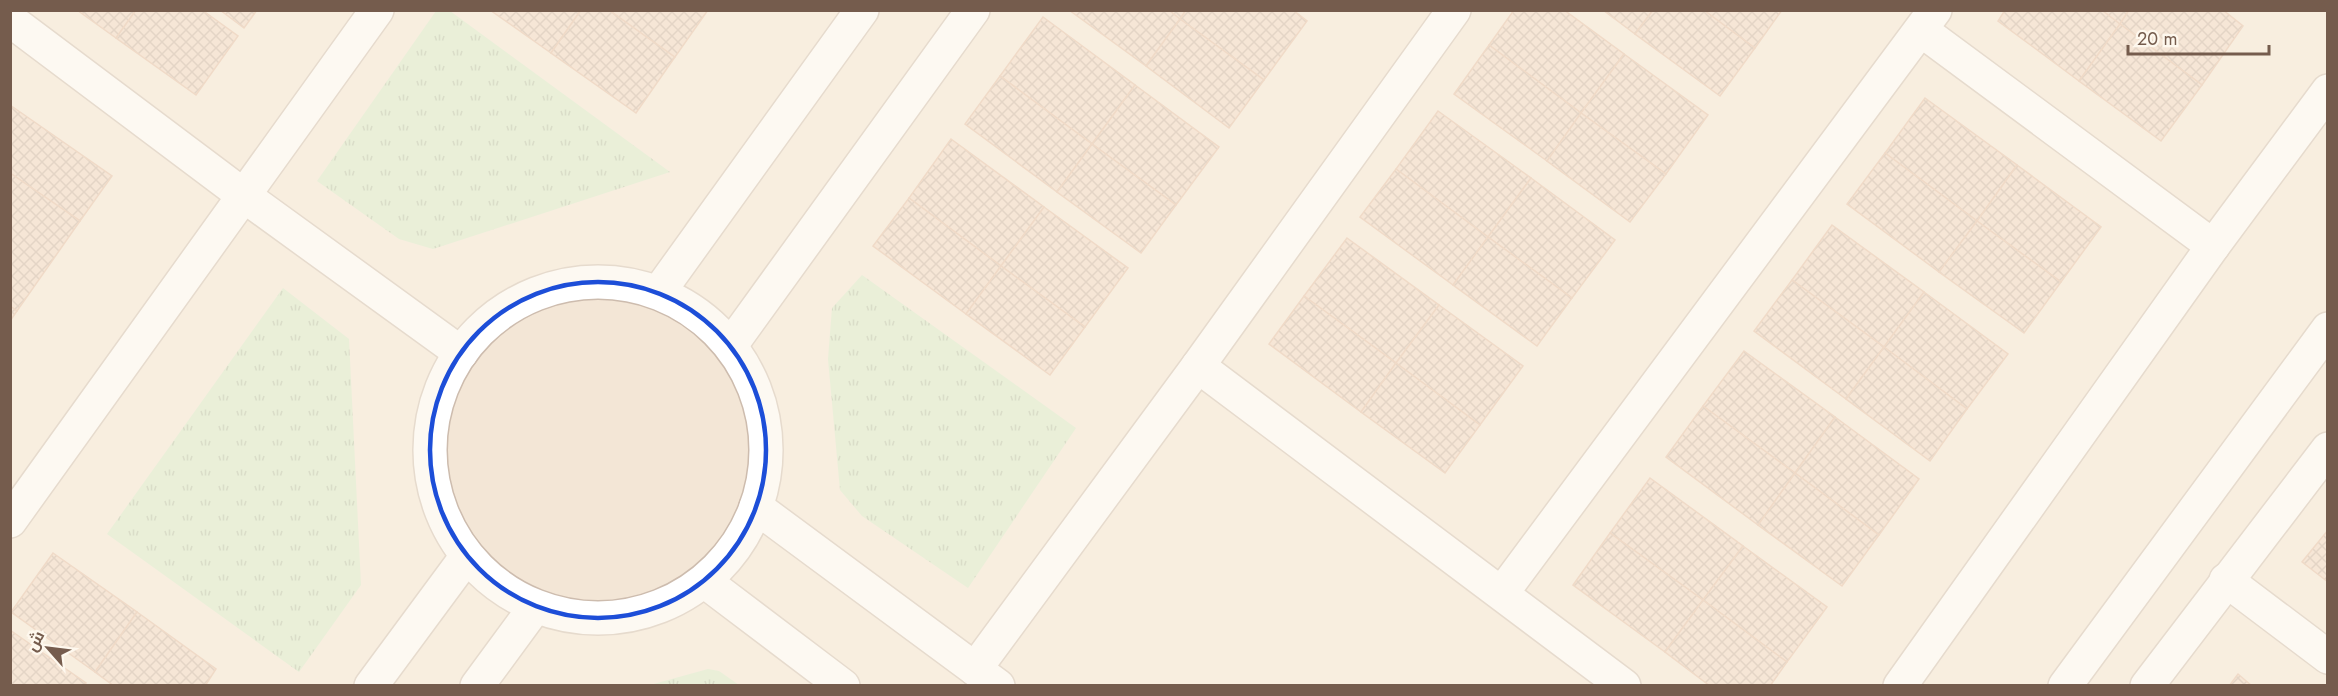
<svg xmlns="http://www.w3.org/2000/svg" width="2338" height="696" font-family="Jost,Cairo,sans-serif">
<defs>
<pattern id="park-tufts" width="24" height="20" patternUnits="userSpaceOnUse" patternTransform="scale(1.5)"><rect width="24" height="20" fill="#d4e9c6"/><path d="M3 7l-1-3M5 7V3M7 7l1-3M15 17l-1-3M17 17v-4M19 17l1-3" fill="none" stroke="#b1c0a3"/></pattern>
<pattern id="building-cross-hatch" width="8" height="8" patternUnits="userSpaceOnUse" patternTransform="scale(1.5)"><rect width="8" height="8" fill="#f0d4c0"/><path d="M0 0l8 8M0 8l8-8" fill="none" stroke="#c7af9e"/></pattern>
</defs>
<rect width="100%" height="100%" fill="#fcf4e8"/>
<polygon fill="#f3e6d6" points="10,11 2327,11 2327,685 11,685"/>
<g fill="url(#park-tufts)">
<polygon points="436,11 450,11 670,172 433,249 399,239 317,181"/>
<polygon points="862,275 1076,428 968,588 862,516 840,490 828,359 832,308"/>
<polygon points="283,288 349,339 361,585 299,672 107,534"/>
<polygon points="708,669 719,671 739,685 650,685"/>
</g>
<g fill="url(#building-cross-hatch)" stroke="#e2bba1" stroke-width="1.5">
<polygon points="77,10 136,10 116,38"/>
<polygon points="136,10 202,10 238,36 196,95 116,38"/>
<polygon points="220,10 257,10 244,28"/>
<polygon points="490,10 581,10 551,53"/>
<polygon points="581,10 609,10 675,57 636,113 551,53"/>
<polygon points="609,10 708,10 675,57"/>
<polygon points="1069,10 1169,10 1180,19 1146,66"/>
<polygon points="1169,10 1186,10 1180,19"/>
<polygon points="1186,10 1293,10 1307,21 1264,80 1180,19"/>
<polygon points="1514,10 1564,10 1624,54 1581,113 1489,45"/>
<polygon points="1603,10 1653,10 1635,34"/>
<polygon points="1653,10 1704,10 1755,48 1720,96 1635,34"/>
<polygon points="1704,10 1782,10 1755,48"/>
<polygon points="2005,10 2102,10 2120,24 2079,81 1998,21"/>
<polygon points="2102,10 2129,10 2120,24"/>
<polygon points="2129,10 2223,10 2243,26 2202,85 2120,24"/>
<polygon points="1043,17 1135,85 1092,144 1000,76"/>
<polygon points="1180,19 1264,80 1229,128 1146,66"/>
<polygon points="2120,24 2202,85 2161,141 2079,81"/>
<polygon points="1489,45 1581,113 1547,161 1454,94"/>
<polygon points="1624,54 1708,115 1666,174 1581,113"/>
<polygon points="1000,76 1092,144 1057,192 965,124"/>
<polygon points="1135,85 1219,147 1176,205 1092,144"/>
<polygon points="1925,98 2017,165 1977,221 1885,153"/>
<polygon points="10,105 112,176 80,221 10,173"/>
<polygon points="1438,111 1531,178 1488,237 1396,169"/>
<polygon points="1581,113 1666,174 1630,222 1547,161"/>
<polygon points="951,139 1044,207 1001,266 909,198"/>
<polygon points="1092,144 1176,205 1141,253 1057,192"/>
<polygon points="1885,153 1977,221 1939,272 1847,204"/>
<polygon points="2017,165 2101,227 2061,282 1977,221"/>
<polygon points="1396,169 1488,237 1453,285 1360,217"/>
<polygon points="10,173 80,221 17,311 10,306"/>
<polygon points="1531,178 1615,240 1572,298 1488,237"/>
<polygon points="909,198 1001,266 966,314 873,246"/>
<polygon points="1044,207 1128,268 1085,327 1001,266"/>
<polygon points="1977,221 2061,282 2024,333 1939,272"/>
<polygon points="1832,225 1924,292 1884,347 1792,280"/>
<polygon points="1488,237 1572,298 1537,346 1453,285"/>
<polygon points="1347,238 1439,305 1396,363 1304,296"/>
<polygon points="1001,266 1085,327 1050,375 966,314"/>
<polygon points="1792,280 1884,347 1846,399 1754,331"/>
<polygon points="1924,292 2008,354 1967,409 1884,347"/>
<polygon points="1304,296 1396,363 1361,412 1269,344"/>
<polygon points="1439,305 1523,366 1480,425 1396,363"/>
<polygon points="10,306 17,311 10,321"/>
<polygon points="1884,347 1967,409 1930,461 1846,399"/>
<polygon points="1744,351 1835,417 1795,473 1703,406"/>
<polygon points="1396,363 1480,425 1445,473 1361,412"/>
<polygon points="1703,406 1795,473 1758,525 1666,457"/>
<polygon points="1835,417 1919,479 1879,535 1795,473"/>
<polygon points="1795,473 1879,535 1842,586 1758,525"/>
<polygon points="1650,478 1743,546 1703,600 1610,533"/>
<polygon points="2328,530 2328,582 2302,562"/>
<polygon points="1610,533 1703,600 1665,652 1573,585"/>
<polygon points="1743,546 1827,607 1787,662 1703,600"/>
<polygon points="53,553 137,612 95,672 11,612"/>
<polygon points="1703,600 1787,662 1770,686 1710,686 1665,652"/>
<polygon points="137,612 216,669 205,686 114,686 95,672"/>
<polygon points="10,630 86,683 84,686 10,686"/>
<polygon points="2238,674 2252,686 2229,686"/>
</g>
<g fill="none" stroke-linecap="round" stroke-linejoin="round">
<defs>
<g id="minor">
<polyline points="10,20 243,195 461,353"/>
<polyline points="1921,30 2213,246"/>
<polyline points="1198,366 1624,686"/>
<polyline points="10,521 377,10"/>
<polyline points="2226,580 2328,657"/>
<polyline points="1502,593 1935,10"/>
<polyline points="975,669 1198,366 1454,10"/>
<polyline points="1900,686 2213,246 2328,91"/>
<polyline points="2065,686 2328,329"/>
<polyline points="2147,686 2328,449"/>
</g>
<g id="tertiary">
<circle cx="598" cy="450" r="168"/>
<polyline points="661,289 862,10"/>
<polyline points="731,345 973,10"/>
<polyline points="756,507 998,686"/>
<polyline points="707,583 843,686"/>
<polyline points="371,686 467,556"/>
<polyline points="477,686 535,607"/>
</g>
</defs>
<use href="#minor" stroke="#cdbcae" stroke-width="36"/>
<use href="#tertiary" stroke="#cdbcae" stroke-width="36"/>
<use href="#minor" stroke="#fff" stroke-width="33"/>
<use href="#tertiary" stroke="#fff" stroke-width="33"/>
</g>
<path d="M0 0H2338V696H0ZM430 450a168 168 0 1 1 336 0a168 168 0 1 1-336 0Z" fill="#fcf4e8" fill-opacity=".55" fill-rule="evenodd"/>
<path fill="none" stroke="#1d4ed8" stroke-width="4.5" stroke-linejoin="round" d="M430 450a168 168 0 1 1 336 0a168 168 0 1 1-336 0Z"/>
<rect width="2338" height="696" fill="none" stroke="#755c4d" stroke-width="24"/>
<g transform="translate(48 648) rotate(298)" stroke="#fef8ee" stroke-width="4.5" paint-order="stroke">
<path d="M0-4.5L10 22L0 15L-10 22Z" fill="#755c4d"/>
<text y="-9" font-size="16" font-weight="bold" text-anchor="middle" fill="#755c4d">ش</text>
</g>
<path d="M2128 45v9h141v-9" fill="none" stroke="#755c4d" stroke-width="3"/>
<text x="2137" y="45" font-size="18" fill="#755c4d" stroke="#fef8ee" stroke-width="4.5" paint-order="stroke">20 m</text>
</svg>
